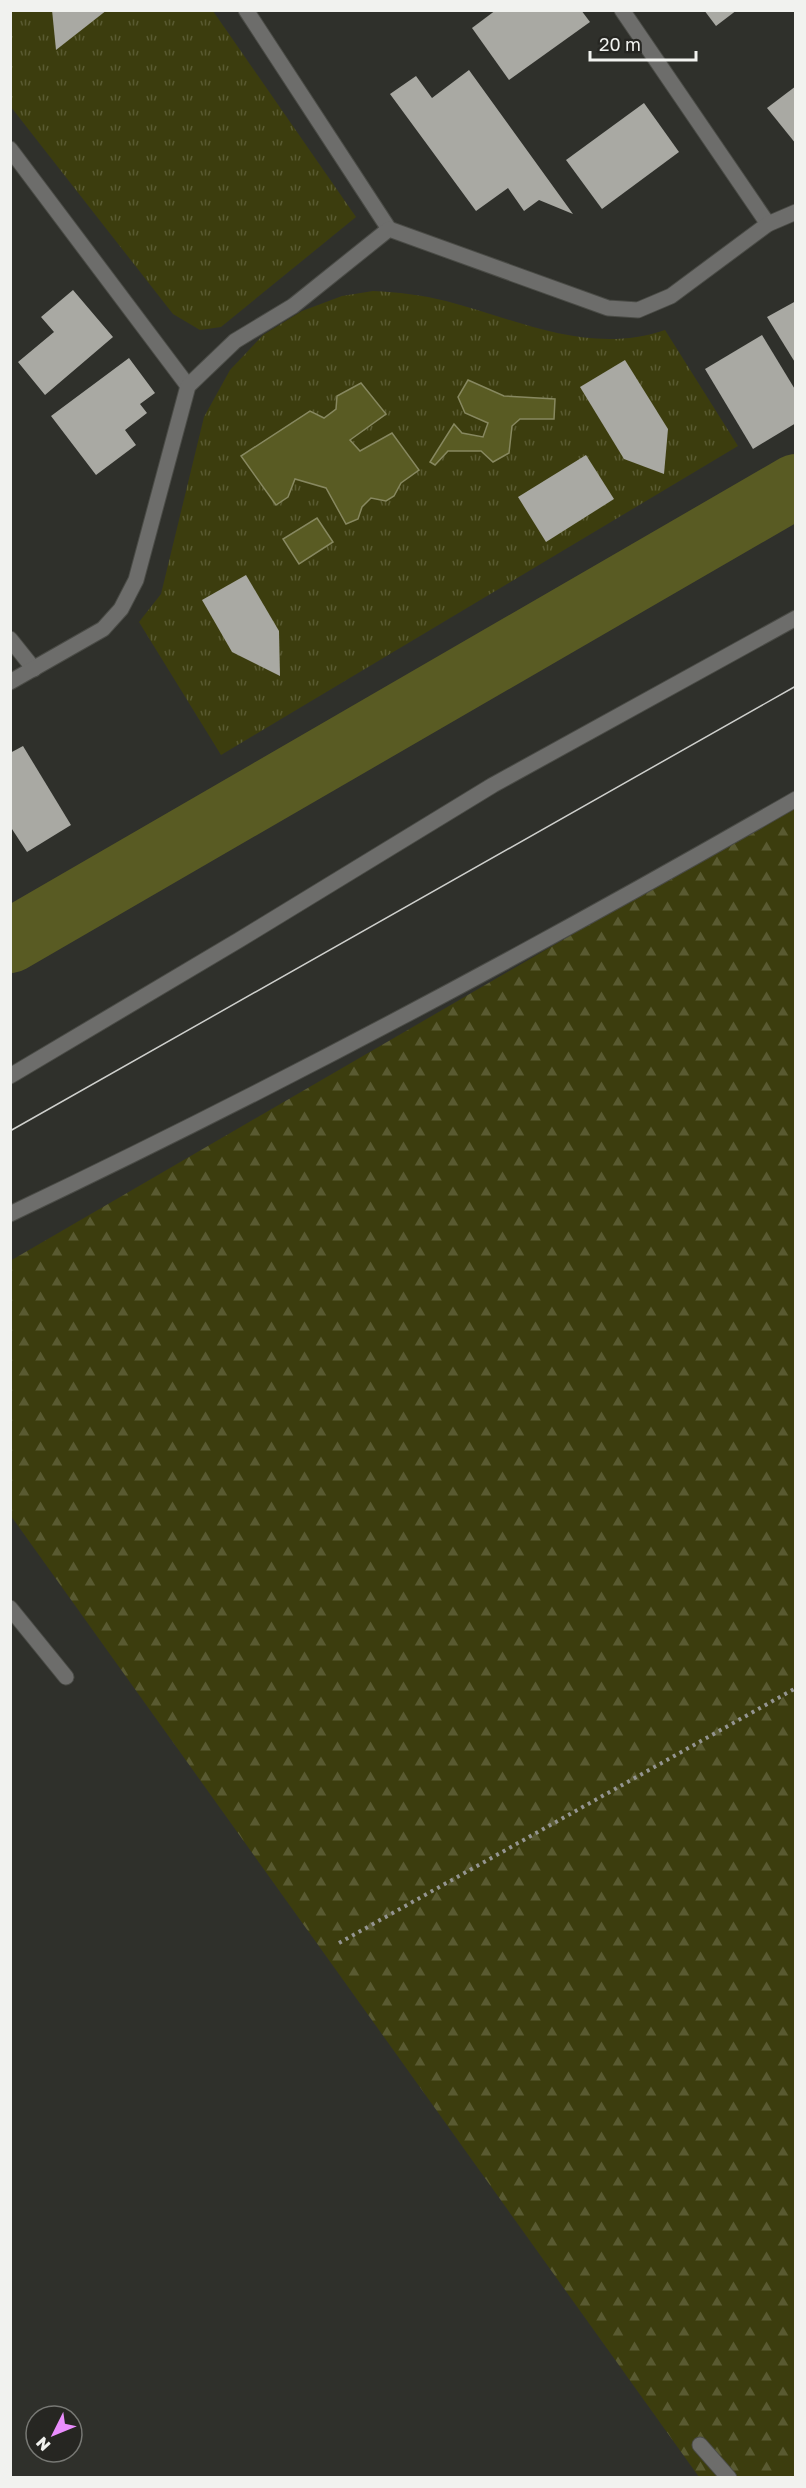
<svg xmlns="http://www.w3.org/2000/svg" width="806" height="2488" font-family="'Golos Text',sans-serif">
<defs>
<pattern id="forest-firs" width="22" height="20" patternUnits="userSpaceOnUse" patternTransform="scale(1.5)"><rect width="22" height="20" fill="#3c3d0e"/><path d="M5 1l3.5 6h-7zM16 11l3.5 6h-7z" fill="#595a31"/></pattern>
<pattern id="park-tufts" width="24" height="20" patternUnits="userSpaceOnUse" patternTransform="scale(1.5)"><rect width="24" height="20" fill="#3c3d0e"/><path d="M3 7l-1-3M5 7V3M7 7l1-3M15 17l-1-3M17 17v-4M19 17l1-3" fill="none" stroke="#595a31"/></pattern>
</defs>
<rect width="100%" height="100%" fill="#2f302b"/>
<polygon fill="url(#forest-firs)" points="795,805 795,2477 699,2477 11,1516 10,1261"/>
<g fill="url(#park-tufts)">
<polygon points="11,11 213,11 356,217 221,327 200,330 173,314 11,107"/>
<path d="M373,291C398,292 422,295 446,301C519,320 589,356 665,330L738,446L221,755L139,622L161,594L204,417L230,370L263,335L302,311L342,296Z"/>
</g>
<g fill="#595b23" stroke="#878860" stroke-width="1.5">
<polygon points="468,380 504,396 555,399 554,419 520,419 512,426 509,453 493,462 481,451 448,451 435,465 430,462 454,424 462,433 483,437 488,423 465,413 458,397"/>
<polygon points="361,383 386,414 350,440 360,451 392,433 419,470 401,483 394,496 386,501 371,498 362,507 358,519 346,524 326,488 295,479 288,497 276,505 241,456 310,411 324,418 336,409 337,396"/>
<polygon points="317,518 333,542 299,564 283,539"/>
</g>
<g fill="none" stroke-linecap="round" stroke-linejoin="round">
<polyline stroke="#595b23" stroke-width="64" points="10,941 796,486"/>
</g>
<g fill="#a9a9a3">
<polygon points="52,10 107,10 56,50"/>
<polygon points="496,10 581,10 590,22 509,80 472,28"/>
<polygon points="704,10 737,10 716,26"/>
<polygon points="469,70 573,214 539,200 524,211 508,188 476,211 390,94 416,76 432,98"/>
<polygon points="796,86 796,144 767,108"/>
<polygon points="644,103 679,152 602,209 566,160"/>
<polygon points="73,290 113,337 45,395 18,362 54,332 41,317"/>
<polygon points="796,301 796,364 767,317"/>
<polygon points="762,335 796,391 796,423 753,449 705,369"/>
<polygon points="129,358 155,393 140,404 147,413 125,430 136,445 96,475 51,416"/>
<polygon points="625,360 668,429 664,474 624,459 580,387"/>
<polygon points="586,455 614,499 546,542 518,497"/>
<polygon points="246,575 279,631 280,676 232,652 202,600"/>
<polygon points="23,746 71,825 27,852 10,826 10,753"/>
</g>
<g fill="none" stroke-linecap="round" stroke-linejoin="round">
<defs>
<polyline id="service" points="700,2445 729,2478"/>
<g id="minor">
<polyline points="246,10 389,229"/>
<polyline points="622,10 768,224"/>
<polyline points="10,149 188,386"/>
<polyline points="10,639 34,669"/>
<polyline points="10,682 103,629 121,609 136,580 188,386 235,341 293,306 389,229 608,308 638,310 671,296 768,224 796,212"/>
<polyline points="10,1076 239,940 493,785 796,618"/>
<path d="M10,1214C277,1087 539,947 796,799"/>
<polyline points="10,1608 66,1677"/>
</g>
</defs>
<use href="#service" stroke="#4a4b46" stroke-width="17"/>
<use href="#minor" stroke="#4a4b46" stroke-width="17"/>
<polyline stroke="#949591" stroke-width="4" stroke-dasharray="3 4.5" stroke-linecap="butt" points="339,1943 796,1688"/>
<use href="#service" stroke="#6d6d6b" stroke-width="15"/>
<use href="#minor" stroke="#6d6d6b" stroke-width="15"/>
<polyline stroke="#cecfcc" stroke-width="1.5" points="10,1131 796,686"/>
</g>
<rect width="806" height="2488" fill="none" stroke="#f1f2ef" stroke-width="24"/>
<g transform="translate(54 2434) rotate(227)"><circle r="28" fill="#262622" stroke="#777874" stroke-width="1.5"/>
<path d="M0-4.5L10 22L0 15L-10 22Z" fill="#ea8dfd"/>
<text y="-9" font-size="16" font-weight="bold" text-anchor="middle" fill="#f1f2ef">N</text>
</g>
<path d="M590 51v9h106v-9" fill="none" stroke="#f1f2ef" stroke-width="3"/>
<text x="599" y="51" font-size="18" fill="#f1f2ef" stroke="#262622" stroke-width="4.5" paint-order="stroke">20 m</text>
</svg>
